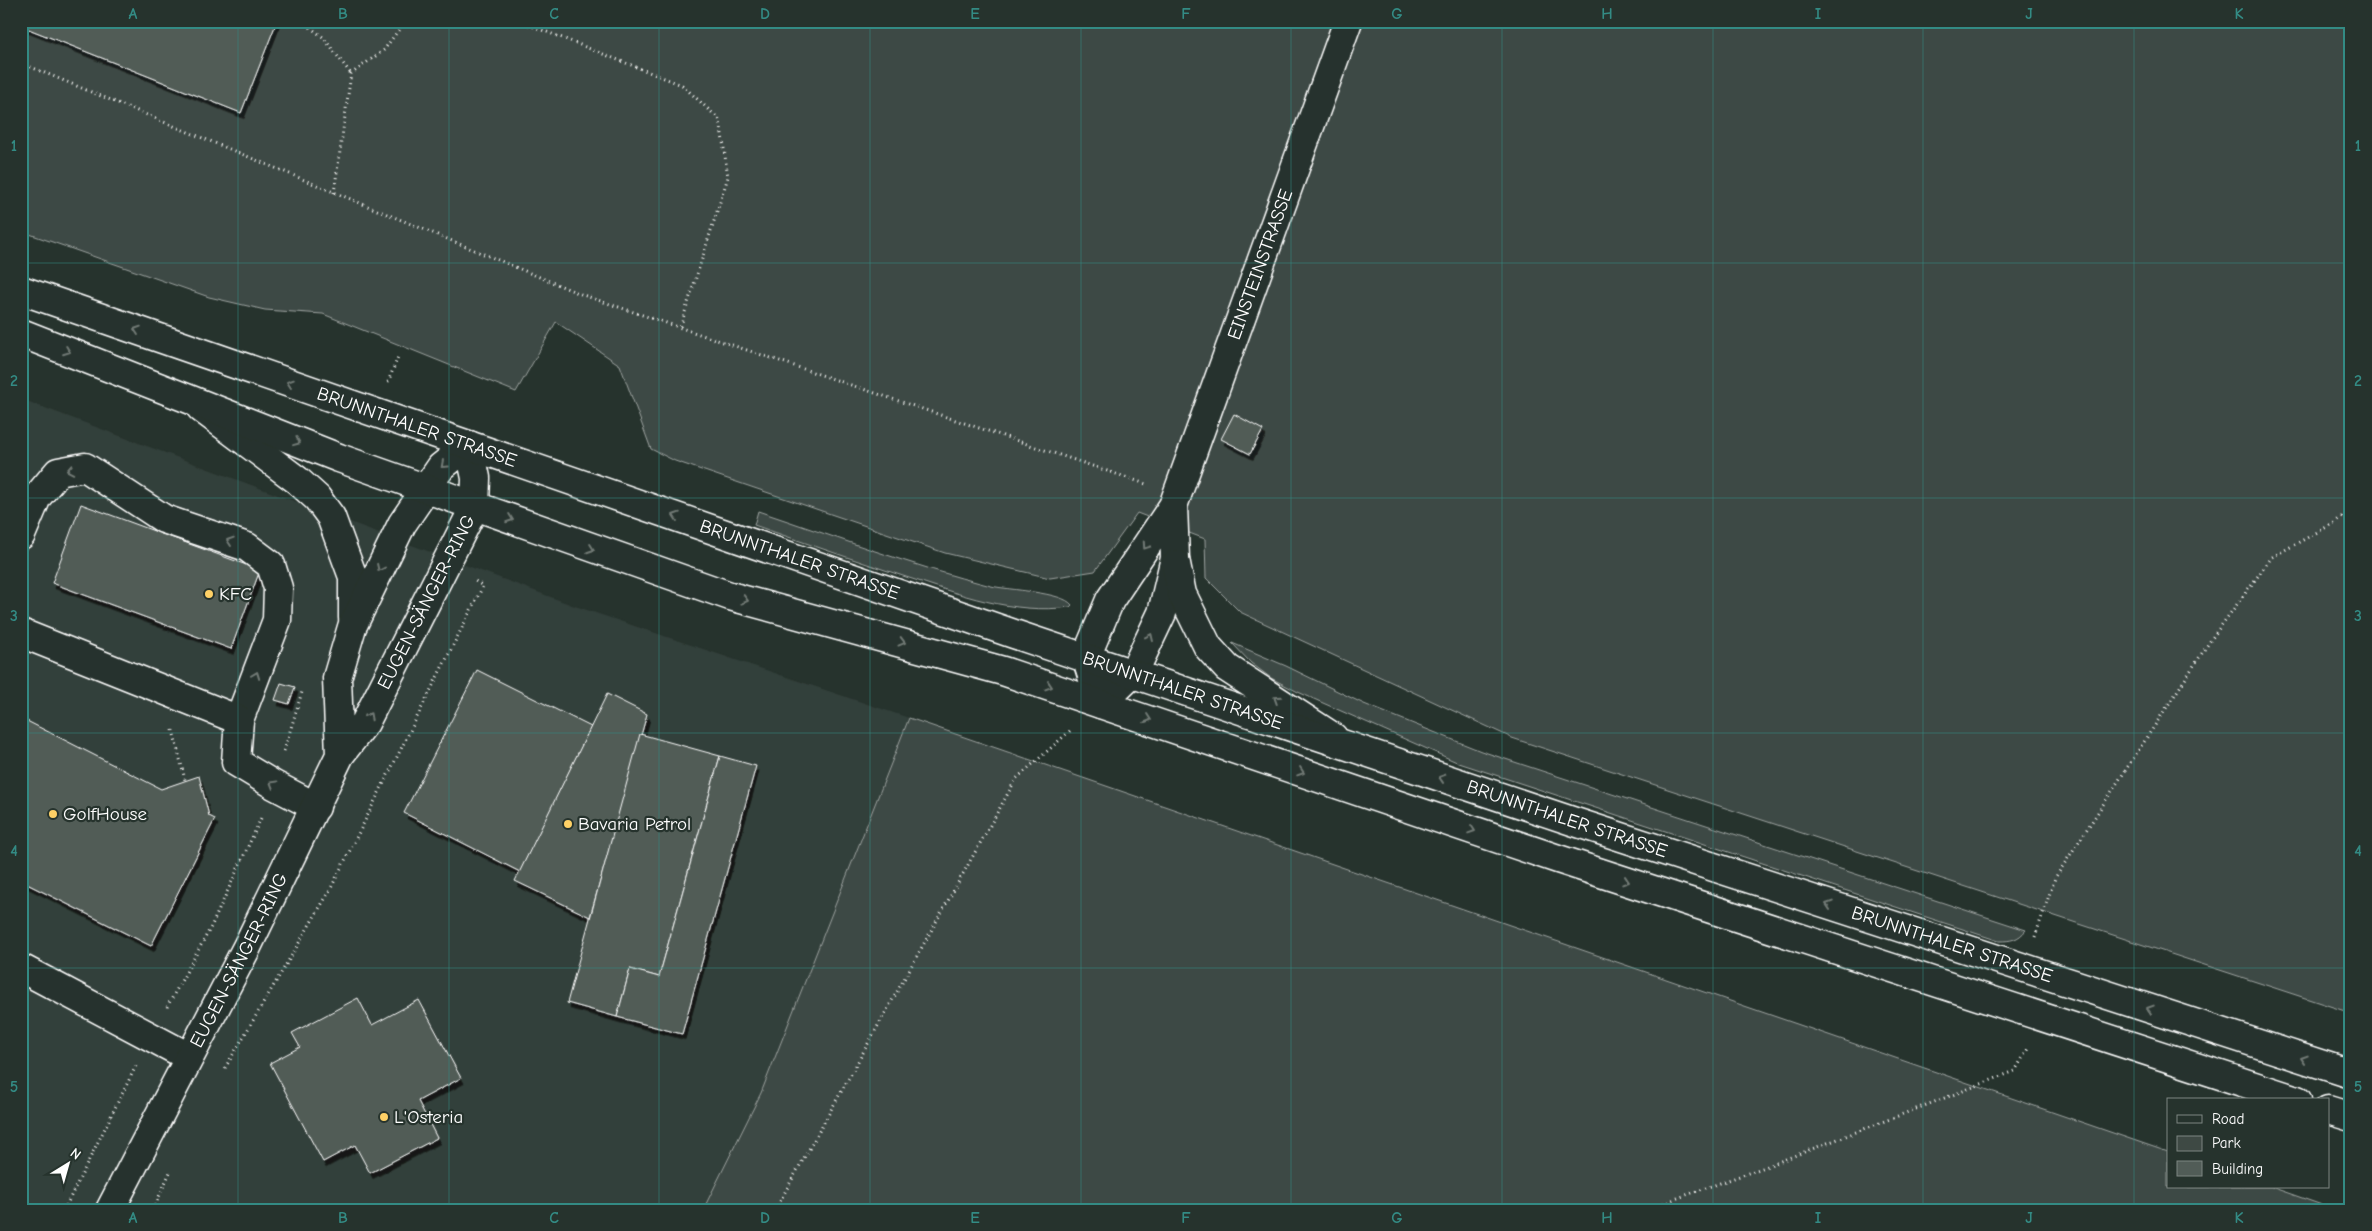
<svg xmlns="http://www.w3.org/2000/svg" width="2372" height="1231" font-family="'Comic Neue',sans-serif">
<defs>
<filter id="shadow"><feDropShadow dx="3" dy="5.5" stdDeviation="0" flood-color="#0009"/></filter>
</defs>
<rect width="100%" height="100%" fill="#26332d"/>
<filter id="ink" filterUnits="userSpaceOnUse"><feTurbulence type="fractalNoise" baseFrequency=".02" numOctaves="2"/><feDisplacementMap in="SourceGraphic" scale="10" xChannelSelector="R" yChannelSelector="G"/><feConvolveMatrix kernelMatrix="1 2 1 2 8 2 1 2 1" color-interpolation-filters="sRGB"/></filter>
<g filter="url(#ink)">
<polygon fill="#333f3a" points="21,399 572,605 909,718 761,1093 703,1210 21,1210"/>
<g fill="#3e4944" stroke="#9ea4a2">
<polygon points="21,21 2351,21 2351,1013 1512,738 1240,612 1206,578 1205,539 1137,513 1095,571 1050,578 945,553 675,461 651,449 620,365 556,322 516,392 323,314 265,310 209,297 21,231"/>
<path d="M758,511C836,537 912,566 991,586C1008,590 1063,592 1072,605L1070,607C1013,615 959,594 906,577C855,560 805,543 754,525Z"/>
<path d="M1232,643L1286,666L1364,704L1481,751L2026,930C2018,940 2011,941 1999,941L1459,763L1298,692L1271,678L1251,663Z"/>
<polygon points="909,718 2168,1152 2168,1187 2271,1187 2336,1210 703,1210 761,1093"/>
</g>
<g fill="#515c57" stroke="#fff" filter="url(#shadow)">
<polygon points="21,21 277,21 241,113 21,26"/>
<polygon points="1234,414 1263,430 1250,454 1221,439"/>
<polygon points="81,504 260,570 231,649 52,583"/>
<polygon points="477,670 591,727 520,872 404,813"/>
<polygon points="281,683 295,687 289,704 275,700"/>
<polygon points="607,694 647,714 590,917 515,881"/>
<polygon points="21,718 161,789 199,776 209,816 215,819 151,946 21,881"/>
<polygon points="640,734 720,756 659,977 630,969 617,1017 567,1003"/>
<polygon points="720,756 756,766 682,1034 617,1017 630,969 659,977"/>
<polygon points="358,998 372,1025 419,1000 461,1078 418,1101 437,1138 370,1173 355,1145 323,1162 270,1063 300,1047 292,1033"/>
</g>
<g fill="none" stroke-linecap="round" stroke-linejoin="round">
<defs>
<g id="minor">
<polyline points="201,408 297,480 317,498 331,517 353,577 353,618"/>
<path id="s1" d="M1173,506L1175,558L1162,613L1134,672L1101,704L1086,657L1110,600L1173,506L1348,21"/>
<polyline points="21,535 37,497 58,472 85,467 164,519 247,547 271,565 278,588 277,620 239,720 236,762 274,785 316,807"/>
<polyline points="1176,564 1182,594 1208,647 1227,668 1333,737"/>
<polyline points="21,633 239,720"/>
<polyline points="21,968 189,1057"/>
<path id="s2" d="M110,1210L247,947L340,755L365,723L475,506L476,478L469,445L441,467L402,524L352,627L337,678L340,755"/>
</g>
<g id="major">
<path id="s3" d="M21,290L1014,634L1572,821L2351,1074"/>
<polyline points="21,333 339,458 730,596 1003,671 1558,859 2297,1100"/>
<polyline points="2328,1110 2351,1117"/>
</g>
</defs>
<use href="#minor" stroke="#fff" stroke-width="31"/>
<use href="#major" stroke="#fff" stroke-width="31"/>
<g stroke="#fff" stroke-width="3" stroke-dasharray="1 4" stroke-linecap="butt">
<polyline points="302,21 323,37 351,74"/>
<polyline points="519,21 682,85 720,120 728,177 680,328"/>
<polyline points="21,63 583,295 1146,484"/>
<polyline points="334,193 351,74 384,50 405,21"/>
<polyline points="388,382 398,357"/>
<polyline points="173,730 185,780"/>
<polyline points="284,751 302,692"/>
<polyline points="2035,937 2055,878 2212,638 2272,557 2334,523 2351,509"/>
<polyline points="167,1007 211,927 262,816"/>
<polyline points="225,1068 329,892 483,586 475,581"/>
<polyline points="64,1210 136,1066"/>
<polyline points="153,1210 171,1170"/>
<polyline points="775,1210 1016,779 1071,730"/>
<polyline points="1644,1210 1765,1167 2015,1071 2029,1047"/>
</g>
<use href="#minor" stroke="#26332d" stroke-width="28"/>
<use href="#major" stroke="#26332d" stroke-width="28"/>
</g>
<defs><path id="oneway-chevron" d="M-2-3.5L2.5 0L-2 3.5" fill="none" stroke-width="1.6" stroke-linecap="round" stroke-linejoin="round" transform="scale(1.25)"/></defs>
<g stroke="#727a76">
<use href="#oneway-chevron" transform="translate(137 330) rotate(-161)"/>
<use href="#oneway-chevron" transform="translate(67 351) rotate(21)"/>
<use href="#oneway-chevron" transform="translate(290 383) rotate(-161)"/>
<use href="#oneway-chevron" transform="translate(297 442) rotate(22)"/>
<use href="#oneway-chevron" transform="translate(444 465) rotate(138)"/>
<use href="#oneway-chevron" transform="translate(70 470) rotate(169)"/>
<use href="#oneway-chevron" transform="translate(676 516) rotate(-161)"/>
<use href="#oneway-chevron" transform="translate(510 519) rotate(20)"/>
<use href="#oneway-chevron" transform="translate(230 541) rotate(-161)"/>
<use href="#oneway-chevron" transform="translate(1146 546) rotate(124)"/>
<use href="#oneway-chevron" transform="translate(591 549) rotate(20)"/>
<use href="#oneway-chevron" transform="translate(380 568) rotate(115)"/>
<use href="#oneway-chevron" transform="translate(745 600) rotate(15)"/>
<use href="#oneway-chevron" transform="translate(1150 637) rotate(-65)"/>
<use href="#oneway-chevron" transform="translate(902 642) rotate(15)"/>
<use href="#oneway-chevron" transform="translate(256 675) rotate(-69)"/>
<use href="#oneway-chevron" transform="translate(1049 686) rotate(18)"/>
<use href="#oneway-chevron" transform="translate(1277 699) rotate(-147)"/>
<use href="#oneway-chevron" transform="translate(369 716) rotate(-62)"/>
<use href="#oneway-chevron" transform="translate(1148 719) rotate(19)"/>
<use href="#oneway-chevron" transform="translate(1301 772) rotate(19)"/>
<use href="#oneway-chevron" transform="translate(1442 778) rotate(-162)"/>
<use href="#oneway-chevron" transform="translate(273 784) rotate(-150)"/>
<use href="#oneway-chevron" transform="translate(1472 830) rotate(19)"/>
<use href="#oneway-chevron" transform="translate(1626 881) rotate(18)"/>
<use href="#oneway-chevron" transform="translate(1829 905) rotate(-162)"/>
<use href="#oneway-chevron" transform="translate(2150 1009) rotate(-162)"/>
<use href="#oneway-chevron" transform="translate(2304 1059) rotate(-162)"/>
</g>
</g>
<path fill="none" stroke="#338b84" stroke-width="1" stroke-opacity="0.55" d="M238,21V1210M449,21V1210M659,21V1210M870,21V1210M1081,21V1210M1291,21V1210M1502,21V1210M1713,21V1210M1923,21V1210M2134,21V1210M21,263H2351M21,498H2351M21,733H2351M21,968H2351"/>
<g fill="#ffd166" stroke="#26332d" stroke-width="2">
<circle cx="209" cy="594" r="5"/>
<circle cx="53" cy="814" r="5"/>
<circle cx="568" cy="824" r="5"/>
<circle cx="384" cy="1117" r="5"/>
</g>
<g text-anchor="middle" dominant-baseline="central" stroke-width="4.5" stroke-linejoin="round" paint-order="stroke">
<g font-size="19" fill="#fff" stroke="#26332d">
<text stroke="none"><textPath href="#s1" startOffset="701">EINSTEINSTRASSE</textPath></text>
<text stroke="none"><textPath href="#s3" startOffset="419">BRUNNTHALER STRASSE</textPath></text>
<text stroke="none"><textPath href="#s3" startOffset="824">BRUNNTHALER STRASSE</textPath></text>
<text stroke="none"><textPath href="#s2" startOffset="686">EUGEN-SÄNGER-RING</textPath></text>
<text stroke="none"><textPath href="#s3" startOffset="1229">BRUNNTHALER STRASSE</textPath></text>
<text stroke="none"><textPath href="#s3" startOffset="1634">BRUNNTHALER STRASSE</textPath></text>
<text stroke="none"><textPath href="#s3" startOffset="2039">BRUNNTHALER STRASSE</textPath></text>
<text stroke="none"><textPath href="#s2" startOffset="281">EUGEN-SÄNGER-RING</textPath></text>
</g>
<g font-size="19" fill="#fff" stroke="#26332d" text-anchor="start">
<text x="219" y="594">KFC</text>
<text x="63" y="814">GolfHouse</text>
<text x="578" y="824">Bavaria Petrol</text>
<text x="394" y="1117">L'Osteria</text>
</g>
</g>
<rect width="2372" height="1231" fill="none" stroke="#26332d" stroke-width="55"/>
<rect x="2167" y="1098" width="162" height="90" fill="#26332d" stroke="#7d8581"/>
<rect x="2177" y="1115" width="25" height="8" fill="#26332d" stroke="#7d8581"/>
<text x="2212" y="1124" font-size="15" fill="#ffffff">Road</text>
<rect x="2177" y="1136" width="25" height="15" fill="#3e4944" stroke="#7d8581"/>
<text x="2212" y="1148" font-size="15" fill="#ffffff">Park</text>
<rect x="2177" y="1161" width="25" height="15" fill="#515c57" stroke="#7d8581"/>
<text x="2212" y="1174" font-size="15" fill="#ffffff">Building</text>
<g transform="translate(68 1164) rotate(37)" stroke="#26332d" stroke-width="4" paint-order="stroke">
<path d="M0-4L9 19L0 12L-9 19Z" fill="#ffffff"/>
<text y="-8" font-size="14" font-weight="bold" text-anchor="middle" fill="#ffffff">N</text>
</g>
<rect x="28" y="28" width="2316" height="1176" fill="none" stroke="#338b84" stroke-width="2"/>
<g font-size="16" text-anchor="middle" font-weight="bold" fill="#338b84">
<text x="133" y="19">A</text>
<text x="343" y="19">B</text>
<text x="554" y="19">C</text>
<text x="765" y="19">D</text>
<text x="975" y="19">E</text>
<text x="1186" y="19">F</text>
<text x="1397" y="19">G</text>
<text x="1607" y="19">H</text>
<text x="1818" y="19">I</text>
<text x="2029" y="19">J</text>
<text x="2239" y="19">K</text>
<text x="14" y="151">1</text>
<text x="2358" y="151">1</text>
<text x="14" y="386">2</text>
<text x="2358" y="386">2</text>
<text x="14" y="621">3</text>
<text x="2358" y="621">3</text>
<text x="14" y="856">4</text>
<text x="2358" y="856">4</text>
<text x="14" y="1092">5</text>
<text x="2358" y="1092">5</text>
<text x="133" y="1223">A</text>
<text x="343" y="1223">B</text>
<text x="554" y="1223">C</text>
<text x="765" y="1223">D</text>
<text x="975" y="1223">E</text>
<text x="1186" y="1223">F</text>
<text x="1397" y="1223">G</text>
<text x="1607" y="1223">H</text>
<text x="1818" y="1223">I</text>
<text x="2029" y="1223">J</text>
<text x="2239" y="1223">K</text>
</g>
</svg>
